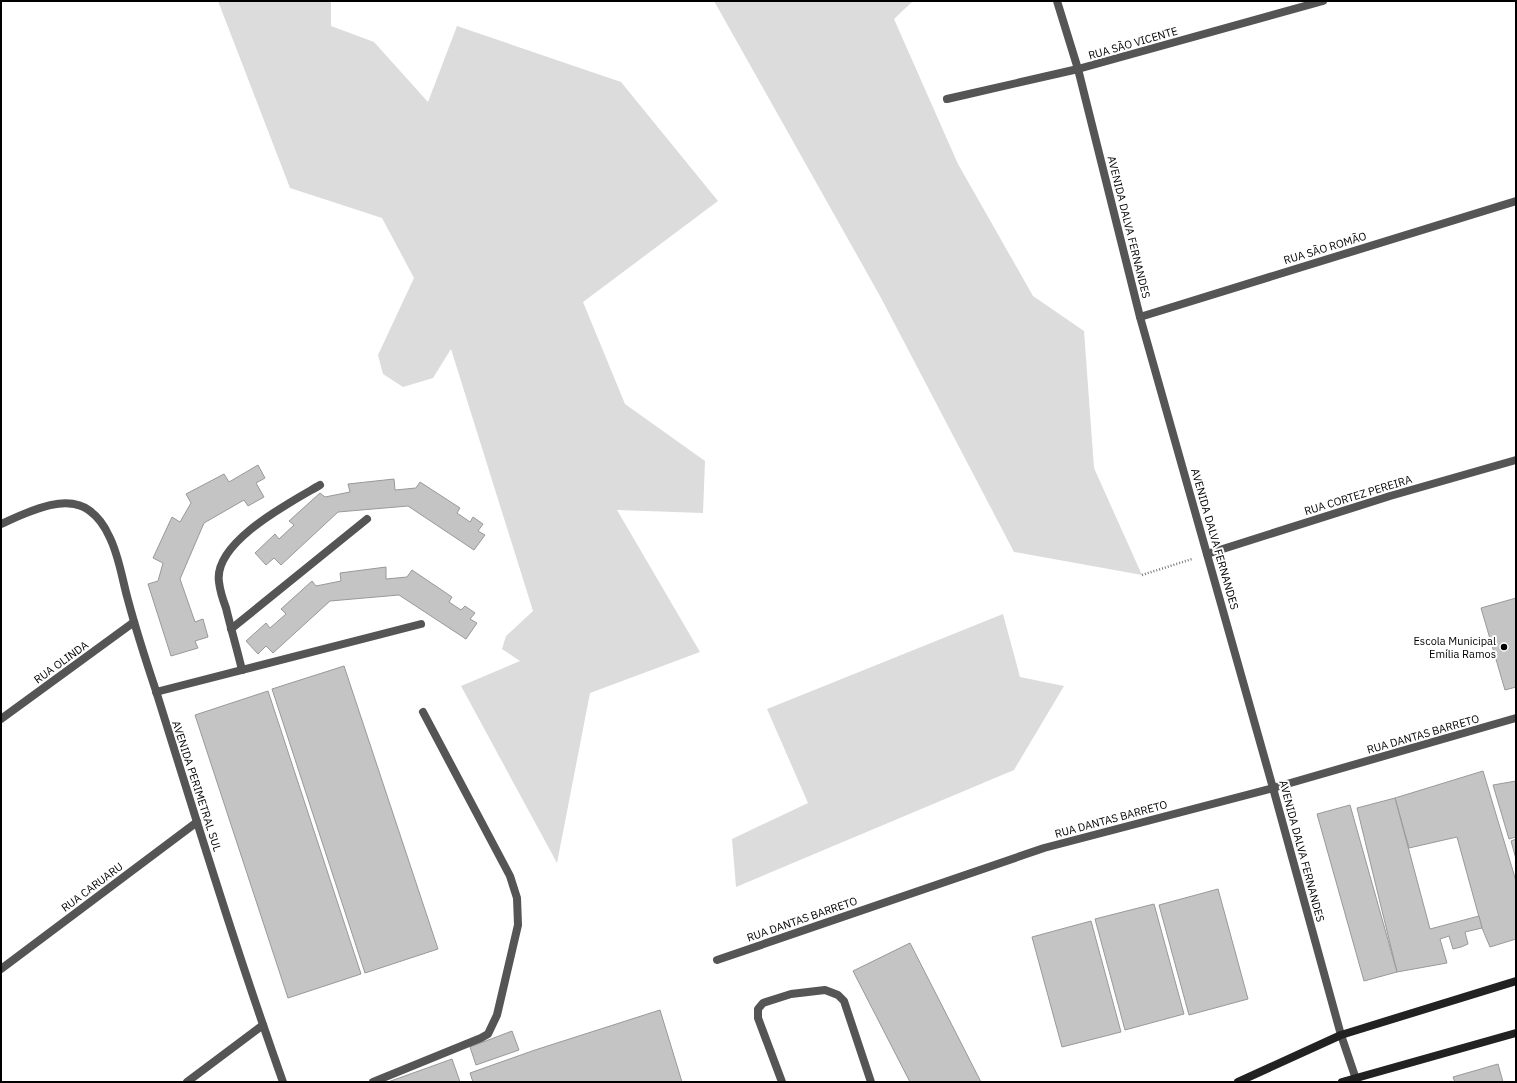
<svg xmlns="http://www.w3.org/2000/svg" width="1517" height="1083" font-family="'IBM Plex Sans',sans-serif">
<rect width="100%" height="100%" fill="#fff"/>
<g fill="#dcdcdc">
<polygon points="218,1 331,1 331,26 374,42 428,102 457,26 621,82 718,201 583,302 625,404 705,461 703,513 617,510 700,652 590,693 557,863 461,686 520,661 502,649 506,636 533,611 451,349 433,378 403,387 383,374 378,355 414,278 382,218 290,188"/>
<polygon points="714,1 913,1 894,19 958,164 1033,296 1084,331 1094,468 1142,575 1014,552 880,296"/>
<polygon points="1003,614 1020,677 1064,686 1014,770 736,887 732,839 808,803 767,709"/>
</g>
<g fill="#c4c4c4" stroke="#999">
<polygon points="258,465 265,478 256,483 264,497 248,506 244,500 204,523 180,579 195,622 203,619 208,637 195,641 198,648 171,656 148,584 158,581 163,563 153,558 172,517 180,522 191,503 186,494 224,474 229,482"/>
<polygon points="394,479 395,490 416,488 420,482 460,508 457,513 470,522 473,517 483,524 478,531 485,535 474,550 408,506 338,512 281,565 274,558 266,565 255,553 275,534 279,539 294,525 289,521 320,493 325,497 350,492 348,484"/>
<polygon points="386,567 386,579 407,577 412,570 452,597 449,602 461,610 465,606 475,613 470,619 477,623 466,639 399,595 330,601 273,653 266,646 258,654 246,641 266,623 270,628 286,614 281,609 312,581 316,586 341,581 340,573"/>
<polygon points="1516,598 1516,687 1505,690 1481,608"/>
<polygon points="344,666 438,949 365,973 272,689"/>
<polygon points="268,691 361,974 288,998 195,715"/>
<polygon points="1483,771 1516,881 1516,939 1490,947 1482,928 1457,837 1409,848 1395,798"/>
<polygon points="1516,781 1516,837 1509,839 1493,785"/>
<polygon points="1395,798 1430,929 1479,916 1482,928 1465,932 1468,944 1461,947 1453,949 1449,936 1440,939 1447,963 1397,972 1357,808"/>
<polygon points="1350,805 1397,972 1364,981 1317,814"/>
<polygon points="1516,839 1516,859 1511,841"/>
<polygon points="1218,889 1248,999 1189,1015 1159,905"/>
<polygon points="1154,904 1184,1014 1125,1030 1095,919"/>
<polygon points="1091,921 1121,1032 1062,1047 1032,937"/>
<polygon points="910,943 981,1082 910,1082 853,971"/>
<polygon points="660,1010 682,1082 473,1082 470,1073 535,1050"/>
<polygon points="512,1031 519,1050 476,1065 470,1047"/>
<polygon points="452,1059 460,1082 388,1082"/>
<polygon points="1498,1064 1503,1082 1455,1082 1453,1077"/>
</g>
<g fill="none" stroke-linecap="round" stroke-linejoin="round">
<polyline stroke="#777" stroke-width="2.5" stroke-dasharray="1 2" stroke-linecap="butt" points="1142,575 1192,559"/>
<g stroke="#555" stroke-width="8">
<polyline points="231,629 367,519"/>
<path d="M242,670C237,649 231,629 226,608C223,600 220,591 219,582C213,542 291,502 320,485"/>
<polyline points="156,692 421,624"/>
<polyline points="373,1082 481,1038 488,1034 497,1015 518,925 517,898 510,876 423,712"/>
<polyline points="782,1082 758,1018 758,1009 763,1003 791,994 825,990 838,995 844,1001 871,1082"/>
</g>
<g stroke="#555" stroke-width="8">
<polyline points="1057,1 1078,69 1140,317 1273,788 1341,1035 1357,1082"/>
<polyline points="947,99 1078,69 1323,1"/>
<polyline points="1140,317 1516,201"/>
<path d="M1,524C26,513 66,492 90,511C98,517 105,527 109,536C119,555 122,579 128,600C136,630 146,661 156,691C197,822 237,953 283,1082"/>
<polyline points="1207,554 1390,496 1516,460"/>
<polyline points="1,719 134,622"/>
<polyline points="717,960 1044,848 1273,788 1516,718"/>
<polyline points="1,969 197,822"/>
<polyline points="187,1082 263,1025"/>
</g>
<g stroke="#222" stroke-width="8">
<polyline points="1238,1082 1341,1035 1516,981"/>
<polyline points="1342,1082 1516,1033"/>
</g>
</g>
<circle fill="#000" stroke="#fff" stroke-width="1.5" cx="1504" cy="647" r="4"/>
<g text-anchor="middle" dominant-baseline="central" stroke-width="4" stroke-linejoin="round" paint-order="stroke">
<g font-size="11" fill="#000" stroke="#fff">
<text transform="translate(1133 43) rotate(-16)">RUA SÃO VICENTE</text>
<text transform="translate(1129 227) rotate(76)">AVENIDA DALVA FERNANDES</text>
<text transform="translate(1325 248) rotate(-17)">RUA SÃO ROMÃO</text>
<text transform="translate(1358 495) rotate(-17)">RUA CORTEZ PEREIRA</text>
<text transform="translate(1215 539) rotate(74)">AVENIDA DALVA FERNANDES</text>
<text transform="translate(61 662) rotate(-36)">RUA OLINDA</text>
<text transform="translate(1423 734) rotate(-16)">RUA DANTAS BARRETO</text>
<text transform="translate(197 786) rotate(72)">AVENIDA PERIMETRAL SUL</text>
<text transform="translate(1111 819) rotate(-15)">RUA DANTAS BARRETO</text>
<text transform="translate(1302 851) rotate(75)">AVENIDA DALVA FERNANDES</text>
<text transform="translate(92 887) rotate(-37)">RUA CARUARU</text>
<text transform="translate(802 919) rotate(-19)">RUA DANTAS BARRETO</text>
</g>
<g font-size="11" fill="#000" stroke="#fff" text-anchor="end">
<text x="1496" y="641">Escola Municipal<tspan x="1496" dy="13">Emília Ramos</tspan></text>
</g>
</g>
<rect width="1517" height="1083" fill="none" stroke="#000000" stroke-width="4"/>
</svg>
